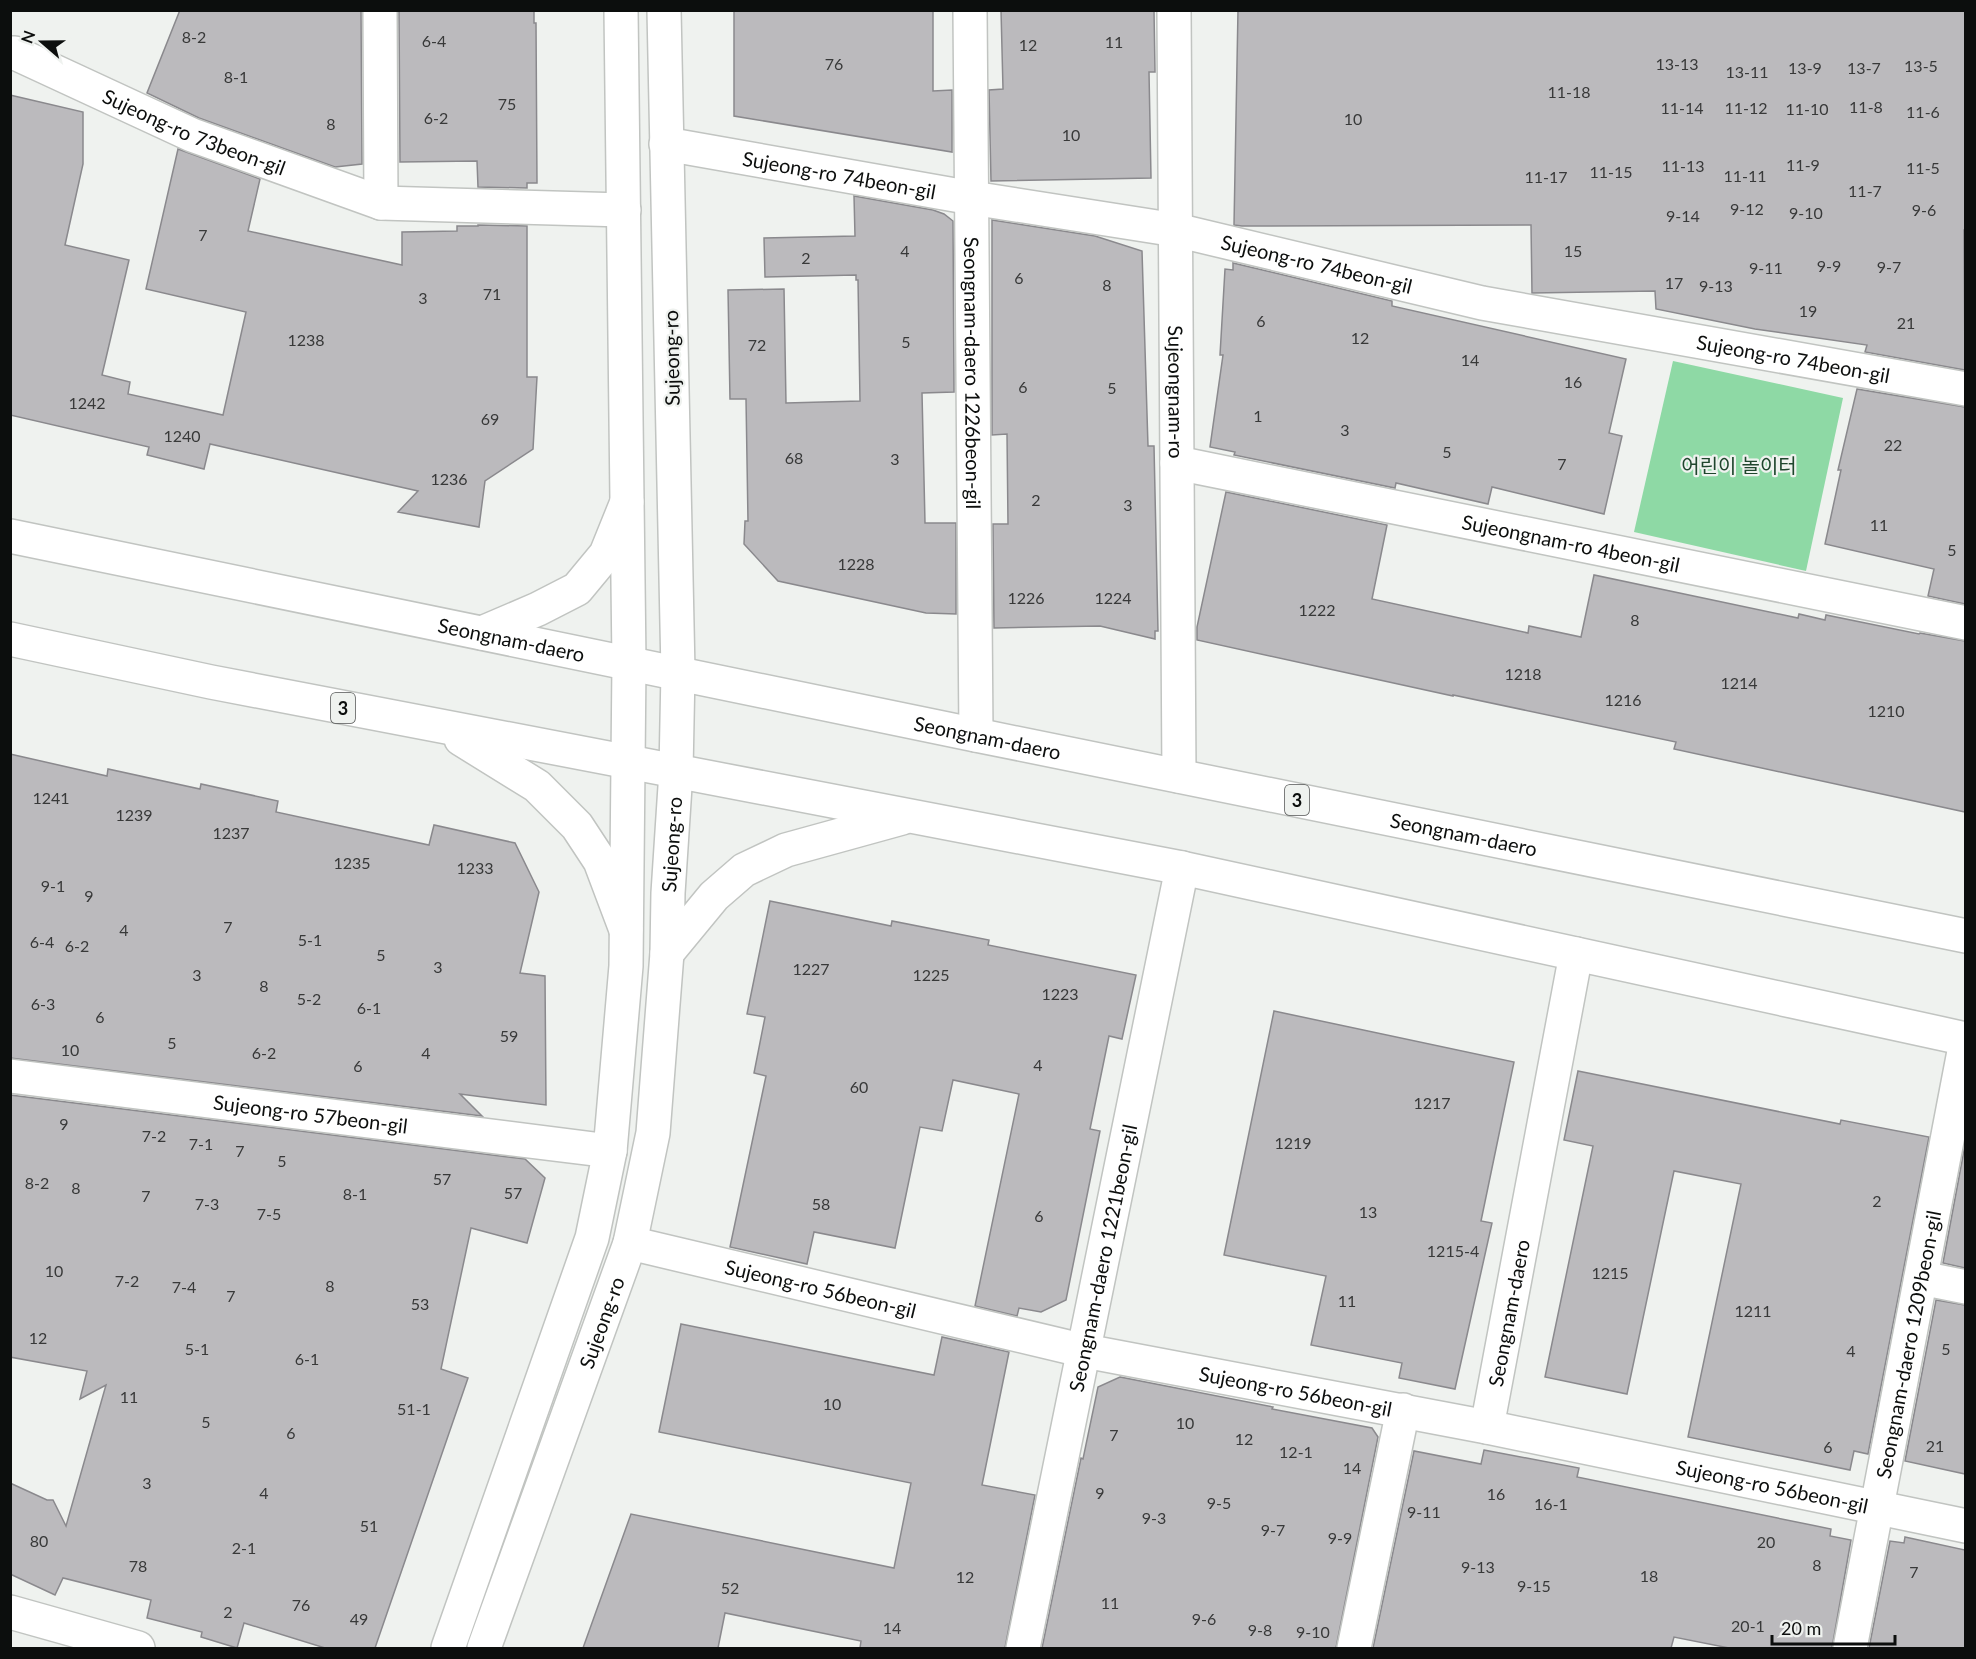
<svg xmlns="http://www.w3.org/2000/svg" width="1976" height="1659" font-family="Lato,'Noto Sans KR',sans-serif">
<rect width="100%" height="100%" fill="#eff2ef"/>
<polygon fill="#8ed9a5" points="1673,361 1843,398 1806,571 1634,532"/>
<g fill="#bbbabd" stroke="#8a898d" stroke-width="1.5">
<polygon points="180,10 361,10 362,164 335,167 199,118 147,93"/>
<polygon points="399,10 534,10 534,23 536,23 537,183 527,183 527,188 478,187 477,161 400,162"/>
<polygon points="734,10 933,10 933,91 952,90 952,152 734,116"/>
<polygon points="1001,10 1154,10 1155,72 1149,72 1151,178 991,181 989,90 1003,89"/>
<polygon points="1238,10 1965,10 1965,230 1964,230 1965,370 1865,352 1867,345 1755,329 1656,309 1655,291 1532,293 1531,225 1242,226 1234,225"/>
<polygon points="10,95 83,112 83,164 65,245 129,260 102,375 130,382 128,394 223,415 246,312 146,289 178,149 260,179 248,231 402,265 402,232 457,231 457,226 478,226 478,225 527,226 527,377 537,377 533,449 485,481 479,527 398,512 418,491 210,444 204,469 147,455 149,447 10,415"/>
<polygon points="854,196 933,210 944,214 953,221 954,392 922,393 925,523 956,523 956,614 926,613 778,581 744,544 745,521 748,521 746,399 730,399 728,290 784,289 786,403 860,401 858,280 856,280 856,275 765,277 764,238 855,236"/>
<polygon points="992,220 1095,236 1142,251 1148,446 1154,446 1158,631 1155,631 1155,639 1100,626 994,628 993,524 1008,524 1007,434 992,435"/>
<polygon points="1233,263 1392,301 1392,306 1626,359 1609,433 1622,436 1604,514 1492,487 1488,504 1396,483 1395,488 1234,455 1235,452 1210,447 1223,355 1220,355 1225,269 1233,270"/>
<polygon points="1857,389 1965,407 1965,604 1928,596 1934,569 1825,544 1841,470 1838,470"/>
<polygon points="1226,492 1387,525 1372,599 1528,633 1529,626 1581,637 1594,575 1798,618 1799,614 1825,620 1826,615 1919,634 1920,633 1965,641 1965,812 1674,749 1676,742 1453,695 1453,696 1197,640 1197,627"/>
<polygon points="10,754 107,776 108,769 200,789 201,784 278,801 276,812 429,845 434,825 515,843 539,892 520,973 545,976 546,1105 460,1094 482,1116 10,1058"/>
<polygon points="770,901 891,926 892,921 989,940 988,945 1136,975 1122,1039 1109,1036 1090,1129 1100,1131 1066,1300 1041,1312 1019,1308 1017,1316 975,1306 1019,1094 953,1080 942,1131 920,1127 895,1248 814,1232 807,1264 730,1247 766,1076 754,1073 765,1017 747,1014"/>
<polygon points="1274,1011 1514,1062 1481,1221 1492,1223 1455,1389 1399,1378 1402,1363 1311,1345 1326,1276 1224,1255"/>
<polygon points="1578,1071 1840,1124 1841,1120 1929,1137 1868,1454 1854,1451 1850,1470 1688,1437 1741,1184 1674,1171 1627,1394 1545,1377 1593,1146 1564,1140"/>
<polygon points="10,1095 525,1159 545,1178 527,1243 471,1228 441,1369 468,1378 375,1648 325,1648 244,1623 237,1648 201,1637 202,1632 147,1618 151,1600 63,1578 55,1595 10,1574 10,1483 47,1500 53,1500 66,1526 106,1385 80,1399 87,1371 10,1357"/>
<polygon points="1965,1145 1965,1268 1943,1263"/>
<polygon points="1936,1300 1965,1305 1965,1474 1905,1461"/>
<polygon points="681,1324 934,1375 942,1337 1009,1352 982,1485 1035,1495 1005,1648 860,1648 861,1641 725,1613 718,1648 583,1648 631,1514 894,1568 911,1483 659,1432"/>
<polygon points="1120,1377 1273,1407 1272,1409 1372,1428 1378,1437 1336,1648 1042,1648 1081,1458 1083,1459 1098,1387"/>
<polygon points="1484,1450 1579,1468 1577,1477 1831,1529 1830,1536 1851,1540 1832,1648 1729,1648 1674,1637 1671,1648 1373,1648 1414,1451 1481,1464"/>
<polygon points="1905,1537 1965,1550 1965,1648 1869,1648 1890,1541 1904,1543"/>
</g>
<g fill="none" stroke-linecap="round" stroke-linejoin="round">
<defs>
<g id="street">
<polyline points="380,10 381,203"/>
<path id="s1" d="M970,10L976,735"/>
<path id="s2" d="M1174,10L1179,776"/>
<path id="s3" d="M10,53H15L192,135L381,203L624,210"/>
<path id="s4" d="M666,144L972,198L1176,230L1482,303L1966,389"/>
<path id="s5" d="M1177,463L1966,623"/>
<path id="s6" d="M10,1076L610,1151"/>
<path id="s7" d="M630,1243L1085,1351L1487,1427L1966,1526"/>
<polyline points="1921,1278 1966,1287"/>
<path id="s8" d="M1487,1427L1576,954"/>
<polyline points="10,1612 138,1648"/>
<path id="s9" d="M1023,1648L1182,868"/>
<polyline points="1354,1648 1403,1410"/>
<path id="s10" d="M1850,1648L1966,1041"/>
</g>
<g id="secondary">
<polyline points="448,1648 592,1238 610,1151 626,966 629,663 621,10"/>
<path id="s11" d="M484,1648L630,1243L653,1133L667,953L668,893L676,771L678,672L664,10"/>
</g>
<g id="primary">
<path id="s12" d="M10,536L976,735L1966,936"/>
<polyline points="482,633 538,609 577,589 606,554 627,502"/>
<polyline points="10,639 211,682 1182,868 1966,1039"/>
<polyline points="461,739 537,786 577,826 600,861 626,930"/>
<polyline points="667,953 714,896 744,870 786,850 902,818"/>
</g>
</defs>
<use href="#street" stroke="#c1c4c1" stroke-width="36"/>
<use href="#secondary" stroke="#c1c4c1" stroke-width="36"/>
<use href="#primary" stroke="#c1c4c1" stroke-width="36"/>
<use href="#street" stroke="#fff" stroke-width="33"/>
<use href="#secondary" stroke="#fff" stroke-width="33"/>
<use href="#primary" stroke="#fff" stroke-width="33"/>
</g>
<g text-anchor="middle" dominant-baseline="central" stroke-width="4.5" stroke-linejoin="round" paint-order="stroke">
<g font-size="16" fill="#383939">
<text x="194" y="36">8-2</text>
<text x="434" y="40">6-4</text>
<text x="1114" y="41">11</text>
<text x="1028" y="44">12</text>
<text x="834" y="63">76</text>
<text x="1677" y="63">13-13</text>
<text x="1921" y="65">13-5</text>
<text x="1805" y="67">13-9</text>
<text x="1864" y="67">13-7</text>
<text x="1747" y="71">13-11</text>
<text x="236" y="76">8-1</text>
<text x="1569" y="91">11-18</text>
<text x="507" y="103">75</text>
<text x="1866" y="106">11-8</text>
<text x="1682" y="107">11-14</text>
<text x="1746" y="107">11-12</text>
<text x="1807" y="108">11-10</text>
<text x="1923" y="111">11-6</text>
<text x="436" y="117">6-2</text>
<text x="1353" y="118">10</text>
<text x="331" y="123">8</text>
<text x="1071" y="134">10</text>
<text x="1803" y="164">11-9</text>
<text x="1683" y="165">11-13</text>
<text x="1923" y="167">11-5</text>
<text x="1611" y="171">11-15</text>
<text x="1745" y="175">11-11</text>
<text x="1546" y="176">11-17</text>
<text x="1865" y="190">11-7</text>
<text x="1747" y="208">9-12</text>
<text x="1924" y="209">9-6</text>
<text x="1806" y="212">9-10</text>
<text x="1683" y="215">9-14</text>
<text x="203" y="234">7</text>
<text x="905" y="250">4</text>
<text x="1573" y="250">15</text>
<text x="806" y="257">2</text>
<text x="1829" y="265">9-9</text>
<text x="1889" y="266">9-7</text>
<text x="1766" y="267">9-11</text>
<text x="1019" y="277">6</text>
<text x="1674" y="282">17</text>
<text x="1107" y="284">8</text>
<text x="1716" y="285">9-13</text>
<text x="492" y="293">71</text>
<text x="423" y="297">3</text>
<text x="1808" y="310">19</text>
<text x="1261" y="320">6</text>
<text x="1906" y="322">21</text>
<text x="1360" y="337">12</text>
<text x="306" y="339">1238</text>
<text x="906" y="341">5</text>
<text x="757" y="344">72</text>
<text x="1470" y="359">14</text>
<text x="1573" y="381">16</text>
<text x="1023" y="386">6</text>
<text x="1112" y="387">5</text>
<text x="87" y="402">1242</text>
<text x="1258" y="415">1</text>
<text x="490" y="418">69</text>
<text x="1345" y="429">3</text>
<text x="182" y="435">1240</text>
<text x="1893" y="444">22</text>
<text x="1447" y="451">5</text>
<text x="794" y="457">68</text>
<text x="895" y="458">3</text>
<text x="1562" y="463">7</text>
<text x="449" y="478">1236</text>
<text x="1036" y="499">2</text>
<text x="1128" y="504">3</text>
<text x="1879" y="524">11</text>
<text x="1952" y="549">5</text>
<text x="856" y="563">1228</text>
<text x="1026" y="597">1226</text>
<text x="1113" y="597">1224</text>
<text x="1317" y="609">1222</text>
<text x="1635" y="619">8</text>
<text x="1523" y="673">1218</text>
<text x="1739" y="682">1214</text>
<text x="1623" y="699">1216</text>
<text x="1886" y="710">1210</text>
<text x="51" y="797">1241</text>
<text x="134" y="814">1239</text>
<text x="231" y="832">1237</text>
<text x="352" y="862">1235</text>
<text x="475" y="867">1233</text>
<text x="53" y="885">9-1</text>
<text x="89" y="895">9</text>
<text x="228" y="926">7</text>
<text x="124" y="929">4</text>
<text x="310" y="939">5-1</text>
<text x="42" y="941">6-4</text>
<text x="77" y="945">6-2</text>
<text x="381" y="954">5</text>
<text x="438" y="966">3</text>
<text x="811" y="968">1227</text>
<text x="197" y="974">3</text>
<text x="931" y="974">1225</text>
<text x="264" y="985">8</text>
<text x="1060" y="993">1223</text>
<text x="309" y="998">5-2</text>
<text x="43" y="1003">6-3</text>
<text x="369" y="1007">6-1</text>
<text x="100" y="1016">6</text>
<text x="509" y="1035">59</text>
<text x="172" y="1042">5</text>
<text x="70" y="1049">10</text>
<text x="264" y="1052">6-2</text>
<text x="426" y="1052">4</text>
<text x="1038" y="1064">4</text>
<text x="358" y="1065">6</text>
<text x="859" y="1086">60</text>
<text x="1432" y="1102">1217</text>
<text x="64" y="1123">9</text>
<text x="154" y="1135">7-2</text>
<text x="1293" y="1142">1219</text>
<text x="201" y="1143">7-1</text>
<text x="240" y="1150">7</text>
<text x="282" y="1160">5</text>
<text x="442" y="1178">57</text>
<text x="37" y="1182">8-2</text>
<text x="76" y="1187">8</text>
<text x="513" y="1192">57</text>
<text x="355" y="1193">8-1</text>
<text x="146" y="1195">7</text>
<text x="1877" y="1200">2</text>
<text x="207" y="1203">7-3</text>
<text x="821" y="1203">58</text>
<text x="1368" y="1211">13</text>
<text x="269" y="1213">7-5</text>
<text x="1039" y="1215">6</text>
<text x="1453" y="1250">1215-4</text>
<text x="54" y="1270">10</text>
<text x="1610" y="1272">1215</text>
<text x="127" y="1280">7-2</text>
<text x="330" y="1285">8</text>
<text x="184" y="1286">7-4</text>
<text x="231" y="1295">7</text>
<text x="1347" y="1300">11</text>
<text x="420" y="1303">53</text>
<text x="1753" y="1310">1211</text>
<text x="38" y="1337">12</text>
<text x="197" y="1348">5-1</text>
<text x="1946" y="1348">5</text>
<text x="1851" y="1350">4</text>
<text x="307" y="1358">6-1</text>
<text x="129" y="1396">11</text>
<text x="832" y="1403">10</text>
<text x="414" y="1408">51-1</text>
<text x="206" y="1421">5</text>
<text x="1185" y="1422">10</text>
<text x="291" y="1432">6</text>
<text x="1114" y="1434">7</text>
<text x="1244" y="1438">12</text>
<text x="1935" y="1445">21</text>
<text x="1828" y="1446">6</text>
<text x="1296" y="1451">12-1</text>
<text x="1352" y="1467">14</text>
<text x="147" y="1482">3</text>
<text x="264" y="1492">4</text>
<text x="1100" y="1492">9</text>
<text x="1496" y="1493">16</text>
<text x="1219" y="1502">9-5</text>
<text x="1551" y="1503">16-1</text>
<text x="1424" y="1511">9-11</text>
<text x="1154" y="1517">9-3</text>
<text x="369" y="1525">51</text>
<text x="1273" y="1529">9-7</text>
<text x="1340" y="1537">9-9</text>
<text x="39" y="1540">80</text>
<text x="1766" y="1541">20</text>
<text x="244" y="1547">2-1</text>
<text x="1817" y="1564">8</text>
<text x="138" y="1565">78</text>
<text x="1478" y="1566">9-13</text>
<text x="1914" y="1571">7</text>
<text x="1649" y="1575">18</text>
<text x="965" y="1576">12</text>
<text x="1534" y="1585">9-15</text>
<text x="730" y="1587">52</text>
<text x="1110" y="1602">11</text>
<text x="301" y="1604">76</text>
<text x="228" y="1611">2</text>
<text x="359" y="1618">49</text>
<text x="1204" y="1618">9-6</text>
<text x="1748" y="1625">20-1</text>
<text x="892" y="1627">14</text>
<text x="1260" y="1629">9-8</text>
<text x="1313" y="1631">9-10</text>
</g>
<g fill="#eff2ef" stroke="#505251" stroke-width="1.5">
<rect x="331" y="693" width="24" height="30" rx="4.5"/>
<rect x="1285" y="785" width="24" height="30" rx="4.5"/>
</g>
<g font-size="18" font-weight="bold" fill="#0c0e0d">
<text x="343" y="708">3</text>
<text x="1297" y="800">3</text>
</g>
<g font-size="20" fill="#0c0e0d" stroke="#eff2ef">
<text stroke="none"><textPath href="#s3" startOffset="201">Sujeong-ro 73beon-gil</textPath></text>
<text stroke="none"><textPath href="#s4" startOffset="176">Sujeong-ro 74beon-gil</textPath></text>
<text stroke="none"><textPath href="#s4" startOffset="662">Sujeong-ro 74beon-gil</textPath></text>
<text transform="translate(671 358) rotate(-91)">Sujeong-ro</text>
<text stroke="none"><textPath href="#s4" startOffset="1148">Sujeong-ro 74beon-gil</textPath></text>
<text stroke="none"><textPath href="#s1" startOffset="363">Seongnam-daero 1226beon-gil</textPath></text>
<text stroke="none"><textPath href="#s2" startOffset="382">Sujeongnam-ro</textPath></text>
<text stroke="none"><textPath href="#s5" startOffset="402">Sujeongnam-ro 4beon-gil</textPath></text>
<text stroke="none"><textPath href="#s12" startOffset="512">Seongnam-daero</textPath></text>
<text stroke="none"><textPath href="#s12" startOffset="998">Seongnam-daero</textPath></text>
<text stroke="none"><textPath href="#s12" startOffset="1484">Seongnam-daero</textPath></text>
<text stroke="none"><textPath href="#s11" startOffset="832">Sujeong-ro</textPath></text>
<text stroke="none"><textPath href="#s6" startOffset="303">Sujeong-ro 57beon-gil</textPath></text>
<text stroke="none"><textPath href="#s9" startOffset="398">Seongnam-daero 1221beon-gil</textPath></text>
<text stroke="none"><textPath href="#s7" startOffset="196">Sujeong-ro 56beon-gil</textPath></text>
<text stroke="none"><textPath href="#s8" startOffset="116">Seongnam-daero</textPath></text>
<text stroke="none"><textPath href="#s11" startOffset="346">Sujeong-ro</textPath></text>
<text stroke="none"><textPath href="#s10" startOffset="309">Seongnam-daero 1209beon-gil</textPath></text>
<text stroke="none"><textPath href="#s7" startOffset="682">Sujeong-ro 56beon-gil</textPath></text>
<text stroke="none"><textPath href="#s7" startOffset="1168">Sujeong-ro 56beon-gil</textPath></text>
</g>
<g font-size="20" fill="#1f462d" stroke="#eff2ef">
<text x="1739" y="465">어린이 놀이터</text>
</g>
</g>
<rect width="1976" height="1659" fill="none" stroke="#0c0e0d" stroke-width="24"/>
<g transform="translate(42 42) rotate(290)" stroke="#eff2ef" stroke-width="4.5" paint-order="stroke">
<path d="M0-4.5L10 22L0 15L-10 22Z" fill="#0c0e0d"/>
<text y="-9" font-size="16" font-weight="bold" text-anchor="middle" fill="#0c0e0d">N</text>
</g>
<path d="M1772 1635v9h123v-9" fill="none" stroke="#0c0e0d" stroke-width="3"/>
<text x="1781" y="1635" font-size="18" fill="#0c0e0d" stroke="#eff2ef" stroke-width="4.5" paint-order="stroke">20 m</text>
</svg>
